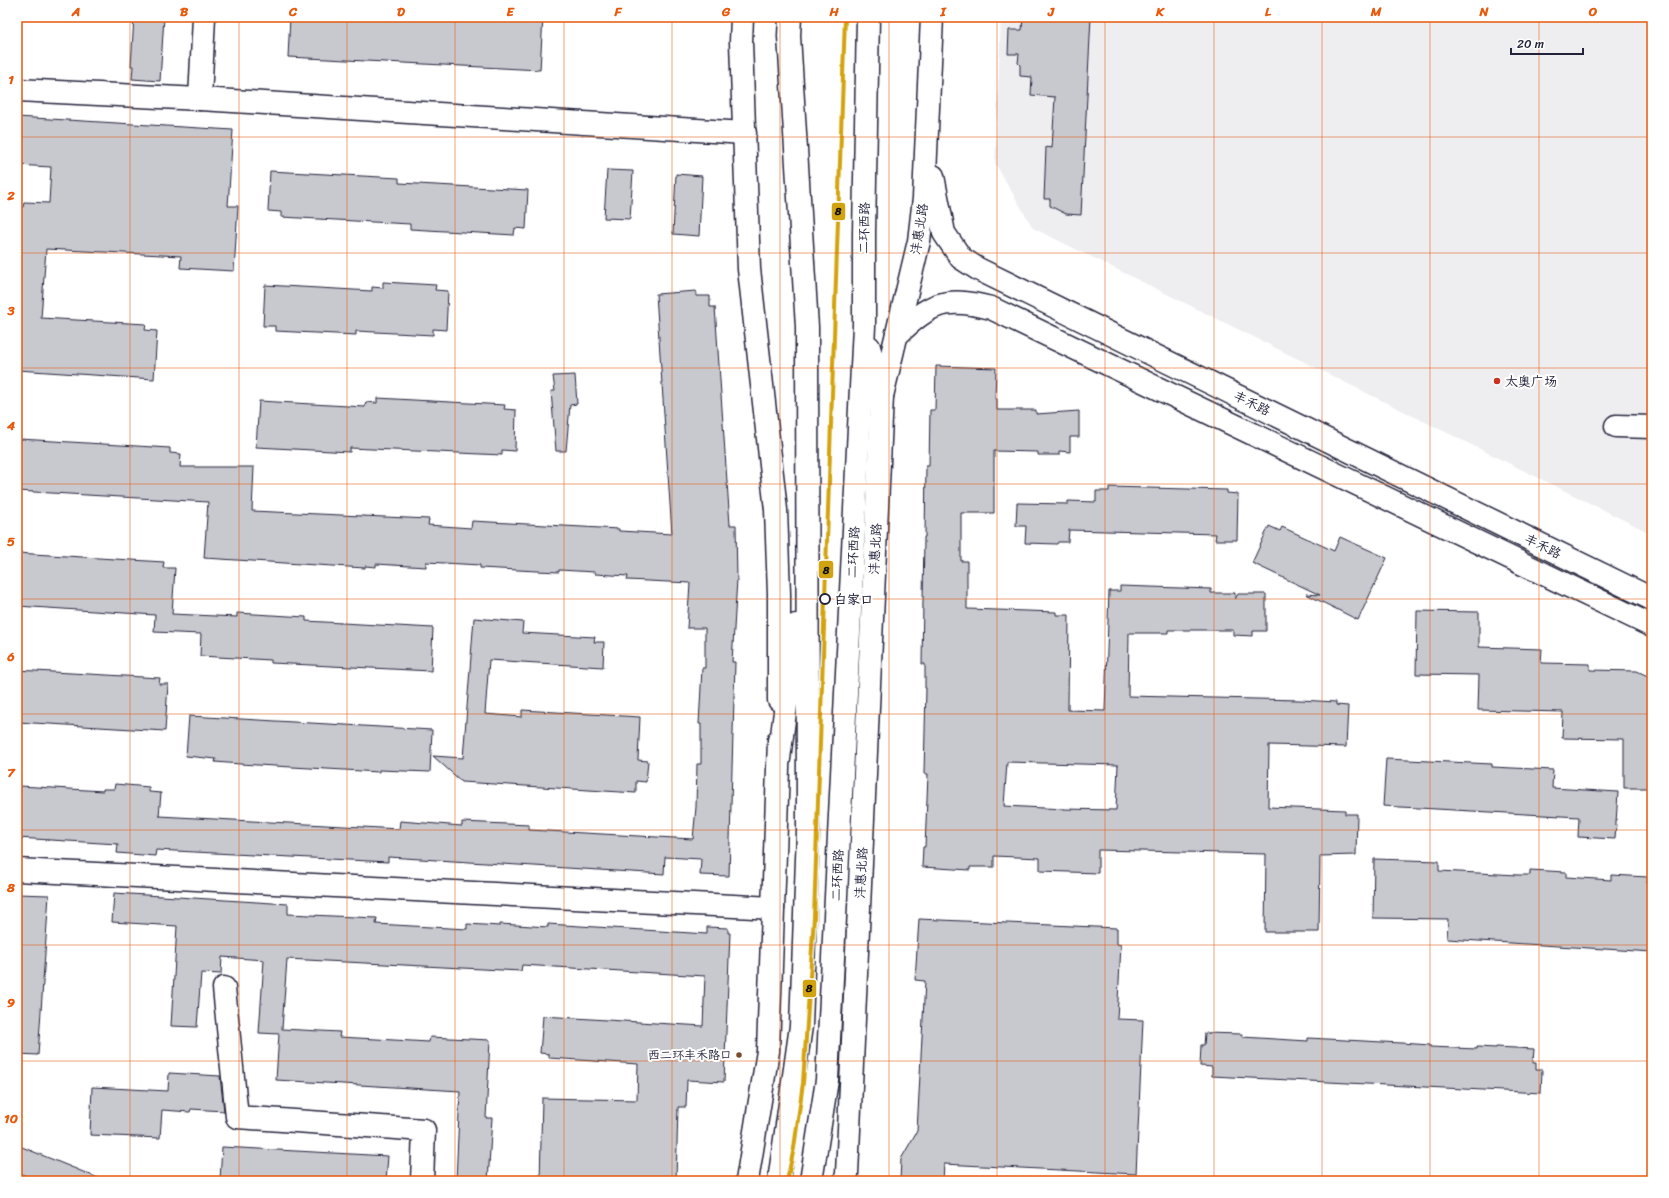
<svg xmlns="http://www.w3.org/2000/svg" width="1669" height="1198" font-family="Sriracha,'LXGW WenKai TC',sans-serif">
<rect width="100%" height="100%" fill="#fff"/>
<filter id="ink" filterUnits="userSpaceOnUse"><feTurbulence type="fractalNoise" baseFrequency=".025" numOctaves="2"/><feDisplacementMap in="SourceGraphic" scale="8" xChannelSelector="R" yChannelSelector="G"/><feConvolveMatrix kernelMatrix="1 2 1 2 8 2 1 2 1" color-interpolation-filters="sRGB"/></filter>
<g filter="url(#ink)">
<polygon fill="#eeeef1" points="1001,17 1652,17 1652,534 1033,228 995,163"/>
<g fill="#c8c8cf" stroke="#22223b" fill-rule="evenodd">
<polygon points="134,17 164,17 160,81 132,79 133,66 131,66"/>
<polygon points="290,17 543,17 540,70 288,57"/>
<polygon points="1023,17 1091,17 1081,215 1066,214 1050,206 1050,199 1044,199 1046,147 1052,148 1055,97 1031,95 1032,77 1020,76 1020,65 1018,63 1019,54 1008,54 1009,30 1022,30"/>
<polygon points="17,117 233,130 228,206 238,206 234,271 180,268 181,256 46,249 41,318 146,324 145,330 157,331 154,379 17,370 17,207 23,207 24,202 49,203 51,167 17,165"/>
<polygon points="607,170 633,171 630,219 604,218"/>
<polygon points="270,171 399,178 399,183 528,190 526,229 515,228 514,235 410,229 410,224 281,217 281,212 268,211"/>
<polygon points="676,174 702,176 699,236 673,234"/>
<polygon points="383,282 436,285 435,290 448,291 446,330 433,329 433,335 356,331 356,335 275,331 275,326 263,326 265,285 372,291 372,287 383,288"/>
<polygon points="696,291 696,296 710,296 710,307 715,307 730,525 736,525 737,579 732,662 735,662 729,876 700,875 701,859 665,857 664,874 388,857 388,862 156,850 155,856 117,853 118,844 17,838 17,791 20,792 20,786 103,791 103,789 114,789 115,784 149,787 149,792 161,793 159,816 399,829 400,821 462,826 462,822 529,825 529,830 693,839 696,807 697,764 701,764 701,724 699,724 702,668 705,668 705,628 687,628 690,583 627,580 628,576 595,574 595,572 559,570 559,572 537,571 480,568 480,565 426,562 426,567 376,564 376,567 365,566 365,568 204,558 208,502 17,491 17,444 20,444 20,439 170,448 170,453 181,454 180,467 254,467 252,511 429,519 428,525 471,528 472,521 619,529 619,531 672,534 656,294"/>
<path d="M936,366L996,368L995,399H997V410H1036V414L1079,411V437H1070V452L1059,451V455H1038V452L994,451V513H961V561H967V609L1056,612V615H1069L1068,710L1105,711L1109,591H1120V586L1211,589V593H1235V599L1238,594H1266V631H1253V636L1233,635V630H1168V633H1129L1128,696L1300,700L1336,702V705L1348,706L1346,747L1269,745L1268,807L1345,810V814H1357L1356,855L1320,856L1319,932H1265L1266,854L1098,850V873L1040,871V858L994,856V867H970V870L922,867L923,847H925L928,774H924L926,688H925V664H922L924,537H925L926,466H929L930,410H935ZM1007,762L1118,765L1116,810L1064,809L1004,806Z"/>
<polygon points="575,375 577,404 570,405 566,451 556,451 551,391 555,391 553,376"/>
<polygon points="377,398 505,405 504,409 516,410 515,451 502,450 502,455 350,448 350,452 256,447 259,401 365,407 366,402 377,403"/>
<polygon points="1109,487 1227,490 1227,493 1238,494 1237,540 1215,540 1216,534 1069,530 1068,542 1058,542 1057,544 1025,543 1026,526 1016,526 1017,503 1068,504 1068,501 1096,502 1096,491 1109,491"/>
<polygon points="1269,526 1280,531 1282,527 1334,551 1340,537 1387,558 1358,620 1306,594 1320,595 1252,563"/>
<polygon points="17,553 164,562 163,568 175,568 172,614 237,617 237,613 306,617 306,621 433,628 431,671 271,663 271,660 200,656 201,634 154,632 155,615 17,606"/>
<polygon points="1417,611 1479,612 1479,647 1542,649 1541,663 1590,664 1590,670 1637,671 1652,678 1652,788 1624,788 1624,739 1562,738 1563,712 1478,710 1479,675 1416,674"/>
<polygon points="474,618 523,622 522,633 595,637 594,642 604,642 603,667 489,660 485,714 522,717 522,710 640,717 638,760 648,761 646,782 636,781 636,793 462,782 433,756 463,758"/>
<polygon points="17,670 160,678 159,684 168,684 165,731 17,722"/>
<polygon points="189,716 432,730 430,772 379,770 379,772 240,764 215,762 216,759 186,756"/>
<polygon points="1386,759 1492,764 1492,767 1553,770 1552,788 1618,792 1615,839 1578,837 1579,817 1383,806"/>
<polygon points="1374,859 1439,861 1439,871 1518,875 1530,875 1530,870 1566,872 1566,877 1611,880 1611,875 1648,877 1647,883 1652,883 1652,952 1447,939 1448,919 1373,918"/>
<polygon points="114,893 288,904 288,914 377,918 376,924 467,929 467,924 500,926 500,924 548,927 548,924 707,934 707,927 728,928 728,933 730,933 724,1082 687,1080 686,1107 678,1107 676,1181 540,1181 542,1098 637,1100 638,1064 549,1058 549,1054 540,1053 543,1016 703,1026 705,976 522,965 521,971 287,959 282,1029 340,1032 339,1037 376,1039 429,1042 430,1037 490,1040 486,1118 492,1118 488,1181 456,1181 460,1091 276,1080 279,1034 259,1033 264,960 222,957 221,974 201,973 197,1027 171,1026 177,926 112,922"/>
<polygon points="17,894 49,895 38,1055 17,1054"/>
<polygon points="919,919 1117,928 1117,944 1121,945 1117,1019 1143,1020 1136,1174 944,1164 943,1181 900,1181 901,1159 917,1131 925,981 915,980"/>
<polygon points="1205,1033 1242,1034 1242,1037 1308,1041 1308,1038 1401,1043 1430,1045 1430,1047 1477,1049 1477,1047 1496,1048 1496,1047 1534,1049 1533,1062 1536,1062 1536,1070 1542,1070 1541,1093 1212,1076 1212,1067 1200,1066 1201,1045 1204,1045"/>
<polygon points="169,1073 220,1076 224,1111 191,1109 190,1112 162,1110 160,1138 90,1135 92,1087 168,1091"/>
<polygon points="17,1145 103,1180 103,1181 38,1181 17,1172"/>
<polygon points="222,1147 388,1156 386,1181 220,1181"/>
</g>
<g fill="none" stroke-linecap="round" stroke-linejoin="round">
<defs>
<g id="street">
<polyline points="204,17 200,99 745,133"/>
<polyline points="17,90 200,99"/>
<polyline points="1616,426 1652,427"/>
<polyline points="17,870 773,908"/>
<polyline points="224,988 237,1117 424,1130 422,1181"/>
</g>
<g id="secondary">
<polyline points="742,17 741,42 749,269 776,510 779,594 779,700"/>
<polyline points="933,176 944,233 961,258 978,269 1652,599"/>
<path d="M897,335C930,303 945,296 991,308L1652,626"/>
<polyline points="747,1181 768,1051 779,740"/>
<polyline points="845,1181 847,1174 882,396 919,241 924,198 932,17"/>
</g>
<g id="highway">
<polyline points="869,347 882,396"/>
<polyline points="779,759 796,625"/>
<polyline points="779,1181 801,1026 808,831 807,327 789,36 790,17"/>
<polyline points="811,1181 827,1080 864,326 864,233 868,17"/>
</g>
</defs>
<use href="#street" stroke="#22223b" stroke-width="25"/>
<use href="#secondary" stroke="#22223b" stroke-width="25"/>
<use href="#highway" stroke="#22223b" stroke-width="25"/>
<use href="#street" stroke="#fff" stroke-width="22"/>
<use href="#secondary" stroke="#fff" stroke-width="22"/>
<use href="#highway" stroke="#fff" stroke-width="22"/>
<defs>
<polyline id="metro-1" points="787,1181 794,1148 803,1083 814,917 845,17"/>
</defs>
<use href="#metro-1" stroke="#fff" stroke-width="7"/>
<use href="#metro-1" stroke="#d2a310" stroke-width="4"/>
</g>
</g>
<path fill="none" stroke="#e8590c" stroke-width="1" stroke-opacity="0.55" d="M130,17V1181M239,17V1181M347,17V1181M455,17V1181M564,17V1181M672,17V1181M780,17V1181M889,17V1181M997,17V1181M1105,17V1181M1214,17V1181M1322,17V1181M1430,17V1181M1539,17V1181M17,137H1652M17,253H1652M17,368H1652M17,484H1652M17,599H1652M17,714H1652M17,830H1652M17,945H1652M17,1061H1652"/>
<circle fill="#c8321e" stroke="#fff" stroke-width="1.5" cx="1497" cy="381" r="4"/>
<circle fill="#fff" stroke="#22223b" stroke-width="2" cx="825" cy="599" r="5"/>
<circle fill="#7a4b2a" stroke="#fff" stroke-width="1.5" cx="739" cy="1055" r="3.5"/>
<g text-anchor="middle" dominant-baseline="central" stroke-width="4" stroke-linejoin="round" paint-order="stroke">
<g font-size="12" fill="#22223b" stroke="#fff" text-anchor="end">
<text x="732" y="1055">西二环丰禾路口</text>
</g>
<g font-size="13" fill="#22223b" stroke="#fff">
<text transform="translate(864 228) rotate(-89)">二环西路</text>
<text transform="translate(919 229) rotate(-81)">沣惠北路</text>
<text transform="translate(1252 403) rotate(26)">丰禾路</text>
<text transform="translate(1543 546) rotate(26)">丰禾路</text>
<text transform="translate(875 549) rotate(-87)">沣惠北路</text>
<text transform="translate(853 552) rotate(-87)">二环西路</text>
<text transform="translate(861 873) rotate(-87)">沣惠北路</text>
<text transform="translate(837 875) rotate(-87)">二环西路</text>
</g>
<g font-size="13" fill="#22223b" stroke="#fff" text-anchor="start">
<text x="1505" y="381">太奥广场</text>
</g>
<g font-size="13" font-weight="bold" fill="#22223b" stroke="#fff" text-anchor="start">
<text x="834" y="599">白家口</text>
</g>
</g>
<g stroke="#fff" stroke-width="1.5">
<rect x="831" y="202" width="15" height="19" rx="4" fill="#d2a310"/>
<rect x="818" y="560" width="16" height="19" rx="4" fill="#d2a310"/>
<rect x="802" y="979" width="15" height="19" rx="4" fill="#d2a310"/>
</g>
<g font-size="11" text-anchor="middle" font-weight="bold" fill="#111">
<text x="838" y="215">8</text>
<text x="826" y="574">8</text>
<text x="809" y="992">8</text>
</g>
<rect width="1669" height="1198" fill="none" stroke="#fff" stroke-width="44"/>
<path d="M1511 48v6h72v-6" fill="none" stroke="#22223b" stroke-width="2"/>
<text x="1517" y="48" font-size="12" fill="#22223b" stroke="#ffffff" stroke-width="3" paint-order="stroke">20 m</text>
<rect x="22" y="22" width="1625" height="1154" fill="none" stroke="#e8590c" stroke-width="1.5"/>
<g font-size="13" text-anchor="middle" font-weight="bold" fill="#e8590c">
<text x="76" y="16">A</text>
<text x="184" y="16">B</text>
<text x="293" y="16">C</text>
<text x="401" y="16">D</text>
<text x="510" y="16">E</text>
<text x="618" y="16">F</text>
<text x="726" y="16">G</text>
<text x="834" y="16">H</text>
<text x="943" y="16">I</text>
<text x="1051" y="16">J</text>
<text x="1160" y="16">K</text>
<text x="1268" y="16">L</text>
<text x="1376" y="16">M</text>
<text x="1484" y="16">N</text>
<text x="1593" y="16">O</text>
<text x="11" y="84">1</text>
<text x="11" y="200">2</text>
<text x="11" y="315">3</text>
<text x="11" y="430">4</text>
<text x="11" y="546">5</text>
<text x="11" y="661">6</text>
<text x="11" y="777">7</text>
<text x="11" y="892">8</text>
<text x="11" y="1007">9</text>
<text x="11" y="1123">10</text>
</g>
</svg>
